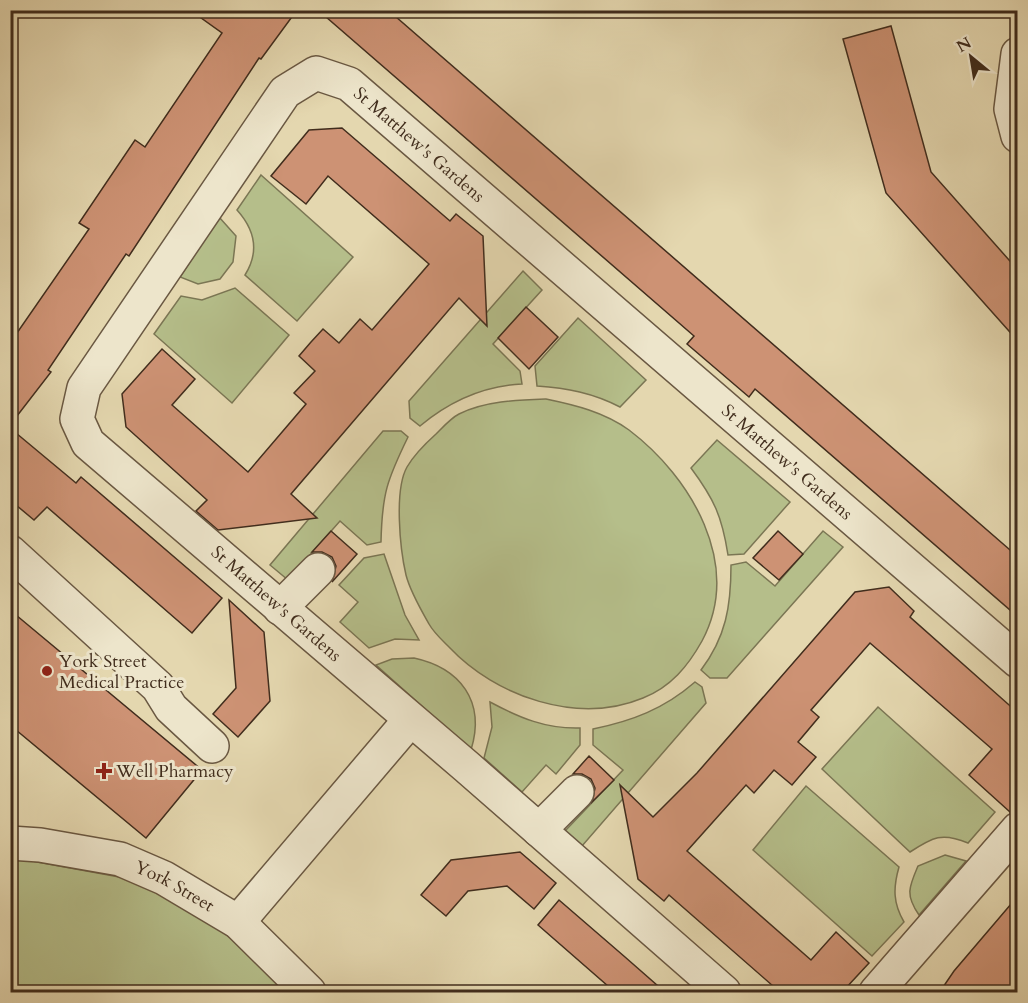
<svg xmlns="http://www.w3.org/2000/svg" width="1028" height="1003" font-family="Cardo,serif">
<rect width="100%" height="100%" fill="#e4d7af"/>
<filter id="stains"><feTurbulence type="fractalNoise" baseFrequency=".00333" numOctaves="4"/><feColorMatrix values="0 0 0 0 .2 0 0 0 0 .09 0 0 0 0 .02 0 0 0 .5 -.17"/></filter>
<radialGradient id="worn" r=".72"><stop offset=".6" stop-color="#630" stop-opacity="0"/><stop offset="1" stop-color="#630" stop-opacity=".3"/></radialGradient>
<g fill="#b5be8a" stroke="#7b7654" stroke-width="1.5">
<path d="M261,175L353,257L297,321L245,275C260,251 255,230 237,210Z"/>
<polygon points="219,217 236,236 233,262 220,279 198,284 180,277"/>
<path d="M523,271L542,290L493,344L520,371L522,384C483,386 450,401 420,426L410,418L409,401Z"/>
<polygon points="235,288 289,335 232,403 154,334 181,296 202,300"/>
<path d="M578,318L646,380L620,407C593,393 567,388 537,386L535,366Z"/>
<path d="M546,399C575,405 604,412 629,430C691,477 743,564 702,641C688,666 671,687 643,698C578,725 496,697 449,647C442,640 434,633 429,624C421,610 410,591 406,575C400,549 394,490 407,467C414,455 426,443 436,434C443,427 451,418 459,414C485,401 517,400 546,399Z"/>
<path d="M383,431H401L408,437C387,480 382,494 381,542L367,545L340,521L288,580L270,565Z"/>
<path d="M717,440L790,502L744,554L728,555C722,516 714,499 691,468Z"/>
<path d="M823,531L843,547L727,678H710L701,670C726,637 731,606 731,565L746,562L775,586Z"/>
<polygon points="384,554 405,615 419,640 395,639 369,648 340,622 358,602 339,585 364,558"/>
<path d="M414,658C460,668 486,701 471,750L376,665L392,659Z"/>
<path d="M695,682L702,687L706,703L582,846L565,831L623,770L593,745V729C632,721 664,709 695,682Z"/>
<path d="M490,702C520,718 546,729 580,728V745L556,774L546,765L522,792L484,758L492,727Z"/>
<path d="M878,707L995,812L968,843C942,832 933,837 910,852L822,769Z"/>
<path d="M806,786L899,867C893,888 893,903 904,922L872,956L753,850Z"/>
<path d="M945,855L966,861L919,915C905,895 909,887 918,866Z"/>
<polygon points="10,857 152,883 232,930 291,992 11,992"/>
</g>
<g fill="#cd9274" stroke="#412d1d" stroke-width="1.5">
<polygon points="190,10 297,10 261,59 259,58 129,256 126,254 48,370 51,372 10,425 10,343 89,229 79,223 135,140 145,147 222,33"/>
<polygon points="318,10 388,10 1017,556 1017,616 755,389 749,397 687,344 694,336"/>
<polygon points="891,26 931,172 1017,269 1017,340 886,193 843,39"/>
<polygon points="342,128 450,221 456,214 483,236 487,326 459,298 291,494 317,518 218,530 196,511 207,500 126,427 122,394 162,349 195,379 172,405 248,472 306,404 294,393 315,371 299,356 311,342 323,329 339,343 360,319 372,330 429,264 328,176 306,204 271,176 309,130"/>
<polygon points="526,307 558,337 529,369 498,338"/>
<polygon points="10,428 76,483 81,477 222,598 192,633 47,507 34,520 10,500"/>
<polygon points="331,531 357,554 332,582 336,566 332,557 322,552 312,552"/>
<polygon points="778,531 803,554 779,580 753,558"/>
<polygon points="889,587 914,611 910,617 1017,712 1017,811 1010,812 969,775 992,749 870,643 811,710 819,717 798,742 816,757 792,785 774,770 754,793 746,785 687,851 811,960 836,932 869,963 845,989 849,993 781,993 669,895 664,901 638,879 620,785 653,817 697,773 855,592"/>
<polygon points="229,600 264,632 270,701 238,737 213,714 236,688"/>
<polygon points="10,610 202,770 146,838 10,725"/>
<polygon points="589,756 614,780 592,802 595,788 591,779 582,774 573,774"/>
<polygon points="520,852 556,883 534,909 507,886 468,891 446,916 421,895 451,860"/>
<polygon points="1017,897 1017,993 939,993 954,971"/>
<polygon points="559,900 625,957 666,993 616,993 538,925"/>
</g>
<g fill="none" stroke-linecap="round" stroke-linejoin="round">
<defs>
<g id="minor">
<polyline points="1018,54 1011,109 1018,136"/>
<polyline points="10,552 158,687 171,708 212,746"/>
<polyline points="280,608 318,570"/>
<polyline points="539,830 577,792"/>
<path id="s1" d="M10,843L40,845L120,859L164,878L238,922L309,992"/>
<polyline points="238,922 410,720"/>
<path id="s2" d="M724,992L467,767L88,443L77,419L84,388L285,92L316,73L349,84L1018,661"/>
<polyline points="876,992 1018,829"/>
</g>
</defs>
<use href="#minor" stroke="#6a5842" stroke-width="36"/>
<use href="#minor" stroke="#ede5cb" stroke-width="33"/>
</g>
<g fill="#8f2418" stroke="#ede5cb" stroke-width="2">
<circle cx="47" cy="671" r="6"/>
<path d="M101 762h6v6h6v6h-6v6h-6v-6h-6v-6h6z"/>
</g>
<g text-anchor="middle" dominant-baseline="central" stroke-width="6" stroke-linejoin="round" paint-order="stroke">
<g font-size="18" fill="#412d1d" stroke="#ede5cb">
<text stroke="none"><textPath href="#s2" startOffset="1420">St Matthew's Gardens</textPath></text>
<text stroke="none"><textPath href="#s2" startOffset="1906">St Matthew's Gardens</textPath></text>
<text transform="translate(276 604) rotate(41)">St Matthew's Gardens</text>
<text stroke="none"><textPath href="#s1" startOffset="172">York Street</textPath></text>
</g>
<g font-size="18" fill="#412d1d" stroke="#ede5cb" text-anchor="start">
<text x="59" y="661">York Street<tspan x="59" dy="21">Medical Practice</tspan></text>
<text x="116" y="771">Well Pharmacy</text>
</g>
</g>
<rect width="1028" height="1003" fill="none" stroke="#e4d7af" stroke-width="36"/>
<rect x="12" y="12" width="1004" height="979" fill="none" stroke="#412d1d" stroke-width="3"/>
<rect x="18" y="18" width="992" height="967" fill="none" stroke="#412d1d" stroke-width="1.5"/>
<g transform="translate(971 57) rotate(330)" stroke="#ede5cb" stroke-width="4.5" paint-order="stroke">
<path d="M0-4.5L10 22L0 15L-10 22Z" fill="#412d1d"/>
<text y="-9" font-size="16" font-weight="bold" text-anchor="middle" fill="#412d1d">N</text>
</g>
<rect width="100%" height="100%" filter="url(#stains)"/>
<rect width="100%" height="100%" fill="url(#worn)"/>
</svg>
